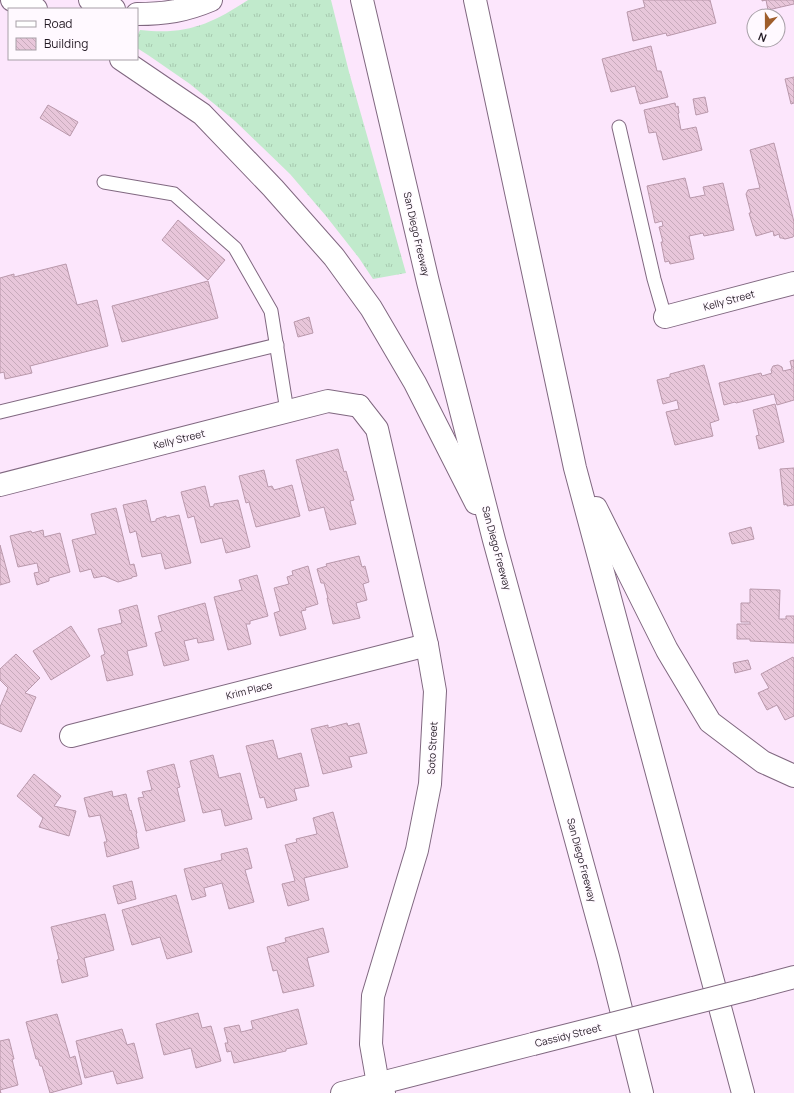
<svg xmlns="http://www.w3.org/2000/svg" width="794" height="1093" font-family="Manrope,sans-serif">
<defs>
<pattern id="grass-tufts" width="24" height="20" patternUnits="userSpaceOnUse"><rect width="24" height="20" fill="#c1eacc"/><path d="M3 7l-1-3M5 7V3M7 7l1-3M15 17l-1-3M17 17v-4M19 17l1-3" fill="none" stroke="#a6c8af"/></pattern>
<pattern id="building-back-hatch" width="6" height="6" patternUnits="userSpaceOnUse"><rect width="6" height="6" fill="#e8c6da"/><path d="M-1 5l2 2M0 0l6 6M5-1l2 2" fill="none" stroke="#c7aabb"/></pattern>
</defs>
<rect width="100%" height="100%" fill="#fce6fc"/>
<path fill="url(#grass-tufts)" d="M248,0H331L349,72L406,273L373,279L359,258L326,216L290,174L235,121L190,84L148,55L137,48V36L140,30C186,35 210,25 248,0Z"/>
<g fill="url(#building-back-hatch)" stroke="#b998ab">
<polygon points="643,0 710,0 716,23 667,36 666,33 633,41 627,12 645,7"/>
<polygon points="762,0 794,0 794,4 768,10 766,0 762,1"/>
<polygon points="651,46 657,71 661,71 668,97 640,104 635,86 611,92 602,59"/>
<polygon points="794,77 794,103 791,104 785,79"/>
<polygon points="705,97 708,112 696,115 693,99"/>
<polygon points="675,103 676,107 678,106 679,113 678,114 681,130 696,127 702,150 663,160 656,132 649,133 644,110"/>
<polygon points="48,105 78,122 70,136 40,118"/>
<polygon points="774,143 794,222 794,235 793,237 785,239 782,238 780,238 779,234 774,236 773,231 756,236 749,213 751,213 746,194 748,190 760,188 750,150"/>
<polygon points="685,178 690,198 705,195 703,187 723,183 734,230 704,236 703,233 689,236 694,259 670,264 669,261 665,262 661,242 663,242 659,227 663,226 662,221 655,223 647,186"/>
<polygon points="178,220 225,260 208,280 162,240"/>
<polygon points="66,264 77,305 97,300 108,346 30,366 32,373 5,379 4,372 0,373 0,278 14,274 14,277"/>
<polygon points="208,281 218,318 122,342 112,306"/>
<polygon points="309,317 313,333 298,337 294,322"/>
<polygon points="794,360 794,400 777,405 774,394 736,403 735,402 724,405 719,383 761,373 762,376 772,373 771,370 773,366 778,365 782,367 783,371 792,369 790,361"/>
<polygon points="704,365 719,420 710,423 713,436 675,445 666,412 679,409 677,400 663,404 657,380 670,377 670,374"/>
<polygon points="775,404 784,442 759,449 756,436 759,435 753,410"/>
<polygon points="338,449 344,472 346,471 354,500 350,501 356,524 330,530 324,507 309,511 296,460"/>
<polygon points="794,468 794,505 787,506 787,504 784,505 780,469"/>
<polygon points="264,470 268,487 272,486 274,490 292,485 300,516 256,527 249,502 246,503 239,476"/>
<polygon points="205,486 210,507 214,506 214,504 238,500 250,547 226,553 222,538 201,543 194,516 188,518 181,492"/>
<polygon points="146,500 151,522 156,521 156,519 166,516 166,518 179,515 191,563 165,569 161,553 142,557 136,531 130,533 123,505"/>
<polygon points="116,508 130,565 134,564 137,576 132,577 132,578 118,582 104,576 94,578 91,569 80,572 72,540 96,534 91,514"/>
<polygon points="751,527 754,539 732,544 729,533"/>
<polygon points="43,530 44,537 60,533 70,572 49,578 49,581 37,585 34,573 39,572 37,563 18,567 10,536 31,531 32,533"/>
<polygon points="0,545 10,582 0,585"/>
<polygon points="359,556 362,567 365,566 369,582 363,584 367,600 356,603 360,618 333,624 327,598 328,598 324,583 321,583 317,569 327,566 326,564"/>
<polygon points="308,566 318,604 305,608 306,610 301,611 306,629 280,636 274,613 280,611 274,588 289,584 287,577 293,575 292,571"/>
<polygon points="257,575 268,616 250,621 250,624 246,624 251,644 228,650 214,597 242,590 239,580"/>
<polygon points="750,589 780,590 779,619 786,619 786,616 794,616 794,643 750,641 750,639 737,639 737,624 750,624 750,622 741,622 741,603 750,603"/>
<polygon points="205,603 214,640 198,643 197,638 184,641 189,660 164,666 155,633 162,631 158,616"/>
<polygon points="137,605 147,646 127,651 133,675 107,681 101,656 105,654 98,629 122,623 119,610"/>
<polygon points="71,626 90,656 51,680 33,651"/>
<polygon points="16,654 40,678 25,693 36,697 21,732 0,723 0,707 8,688 0,680 0,669"/>
<polygon points="793,657 794,659 794,716 785,720 777,705 767,710 758,693 769,688 761,674"/>
<polygon points="748,660 751,669 735,673 733,663"/>
<polygon points="347,723 348,726 359,723 367,753 349,757 352,767 323,774 311,729 328,725 328,728"/>
<polygon points="273,740 278,759 301,753 309,786 294,789 297,800 267,808 264,797 260,798 246,746"/>
<polygon points="213,755 219,778 240,773 252,819 225,826 221,809 203,813 190,761"/>
<polygon points="174,764 180,787 177,788 185,821 146,831 138,798 144,797 142,792 152,790 147,771"/>
<polygon points="34,774 61,796 54,806 76,811 69,836 39,827 43,818 17,796"/>
<polygon points="112,791 113,797 126,794 130,811 131,810 137,833 136,834 139,848 107,857 104,842 107,842 100,815 89,817 84,798"/>
<polygon points="333,812 348,867 304,878 309,900 288,906 282,884 295,881 285,845 297,842 296,839 317,834 313,818"/>
<polygon points="247,848 252,868 245,870 254,902 229,909 222,883 204,888 206,896 192,900 184,869 222,860 221,854"/>
<polygon points="132,881 136,899 118,904 113,886"/>
<polygon points="176,895 192,952 167,959 160,937 132,945 122,910"/>
<polygon points="105,914 114,950 84,958 88,976 62,983 57,960 59,959 51,927"/>
<polygon points="323,928 329,952 307,958 314,986 283,993 277,970 273,971 267,947 286,942 285,938"/>
<polygon points="298,1009 307,1044 286,1049 286,1051 234,1063 231,1051 227,1052 225,1043 228,1043 224,1028 239,1025 241,1032 253,1029 251,1021"/>
<polygon points="198,1013 202,1028 211,1026 221,1061 196,1068 191,1048 164,1055 156,1024"/>
<polygon points="57,1014 70,1058 75,1056 82,1084 50,1093 42,1066 40,1066 38,1059 36,1059 26,1022"/>
<polygon points="122,1029 127,1045 134,1043 143,1078 117,1084 113,1071 85,1078 76,1041"/>
<polygon points="9,1039 14,1059 12,1059 18,1085 0,1090 1,1093 0,1093 0,1041"/>
</g>
<g fill="none" stroke-linecap="round" stroke-linejoin="round">
<defs>
<g id="service">
<polyline points="619,127 654,279 665,317"/>
<polyline points="104,182 174,194 235,248 271,311 287,411"/>
<polyline points="0,412 277,345"/>
</g>
<g id="minor">
<polyline points="665,317 794,283"/>
<polyline points="0,485 328,401 359,406"/>
<polyline points="71,736 427,645"/>
</g>
<polyline id="tertiary" points="359,406 377,429 427,645 435,691 430,784 417,850 373,996 371,1044 378,1084 384,1093"/>
<g id="secondary">
<polyline points="753,988 794,977"/>
<polyline points="342,1093 533,1044"/>
</g>
<g id="motorway">
<polyline points="12,0 36,9"/>
<polyline points="90,0 114,9"/>
<polyline points="362,0 428,282 494,540 608,957 642,1093"/>
<polyline points="475,0 575,468 743,1093"/>
<path d="M137,14C165,14 185,11 211,0"/>
<polyline points="121,59 202,114 273,188 334,257 371,308 415,383 476,503"/>
<polyline points="596,508 667,650 710,722 763,762 794,776"/>
</g>
</defs>
<use href="#service" stroke="#806880" stroke-width="15"/>
<use href="#minor" stroke="#806880" stroke-width="24"/>
<use href="#tertiary" stroke="#806880" stroke-width="24"/>
<use href="#secondary" stroke="#806880" stroke-width="24"/>
<use href="#motorway" stroke="#806880" stroke-width="24"/>
<use href="#service" stroke="#fff" stroke-width="13"/>
<use href="#minor" stroke="#fff" stroke-width="22"/>
<use href="#tertiary" stroke="#fff" stroke-width="22"/>
<use href="#secondary" stroke="#fff" stroke-width="22"/>
<use href="#motorway" stroke="#fff" stroke-width="22"/>
<defs>
<polyline id="secondary-bridge" points="533,1044 753,988"/>
</defs>
<use href="#secondary-bridge" stroke="#806880" stroke-width="24" stroke-linecap="butt"/>
<use href="#secondary-bridge" stroke="#fff" stroke-width="22"/>
</g>
<g text-anchor="middle" dominant-baseline="central" stroke-width="3" stroke-linejoin="round" paint-order="stroke">
<g font-size="10" fill="#231a24" stroke="#fff9ff">
<text transform="translate(417 234) rotate(77)">San Diego Freeway</text>
<text transform="translate(729 300) rotate(-15)">Kelly Street</text>
<text transform="translate(179 439) rotate(-14)">Kelly Street</text>
<text transform="translate(497 548) rotate(75)">San Diego Freeway</text>
<text transform="translate(249 690) rotate(-14)">Krim Place</text>
<text transform="translate(432 748) rotate(-87)">Soto Street</text>
<text transform="translate(582 860) rotate(75)">San Diego Freeway</text>
<text transform="translate(568 1035) rotate(-14)">Cassidy Street</text>
</g>
</g>
<rect x="8" y="8" width="130" height="52" fill="#fff9ff" stroke="#a7a0a7"/>
<rect x="16" y="21" width="20" height="6" fill="#ffffff" stroke="#a7a0a7"/>
<text x="44" y="28" font-size="12" fill="#231a24">Road</text>
<rect x="16" y="38" width="20" height="12" fill="url(#building-back-hatch)" stroke="#a7a0a7"/>
<text x="44" y="48" font-size="12" fill="#231a24">Building</text>
<g transform="translate(766 28) rotate(201)"><circle r="19" fill="#fff9ff" stroke="#a7a0a7"/>
<path d="M0-3L7 15L0 10L-7 15Z" fill="#9f5d2b"/>
<text y="-6" font-size="11" font-weight="bold" text-anchor="middle" fill="#231a24">N</text>
</g>
</svg>
